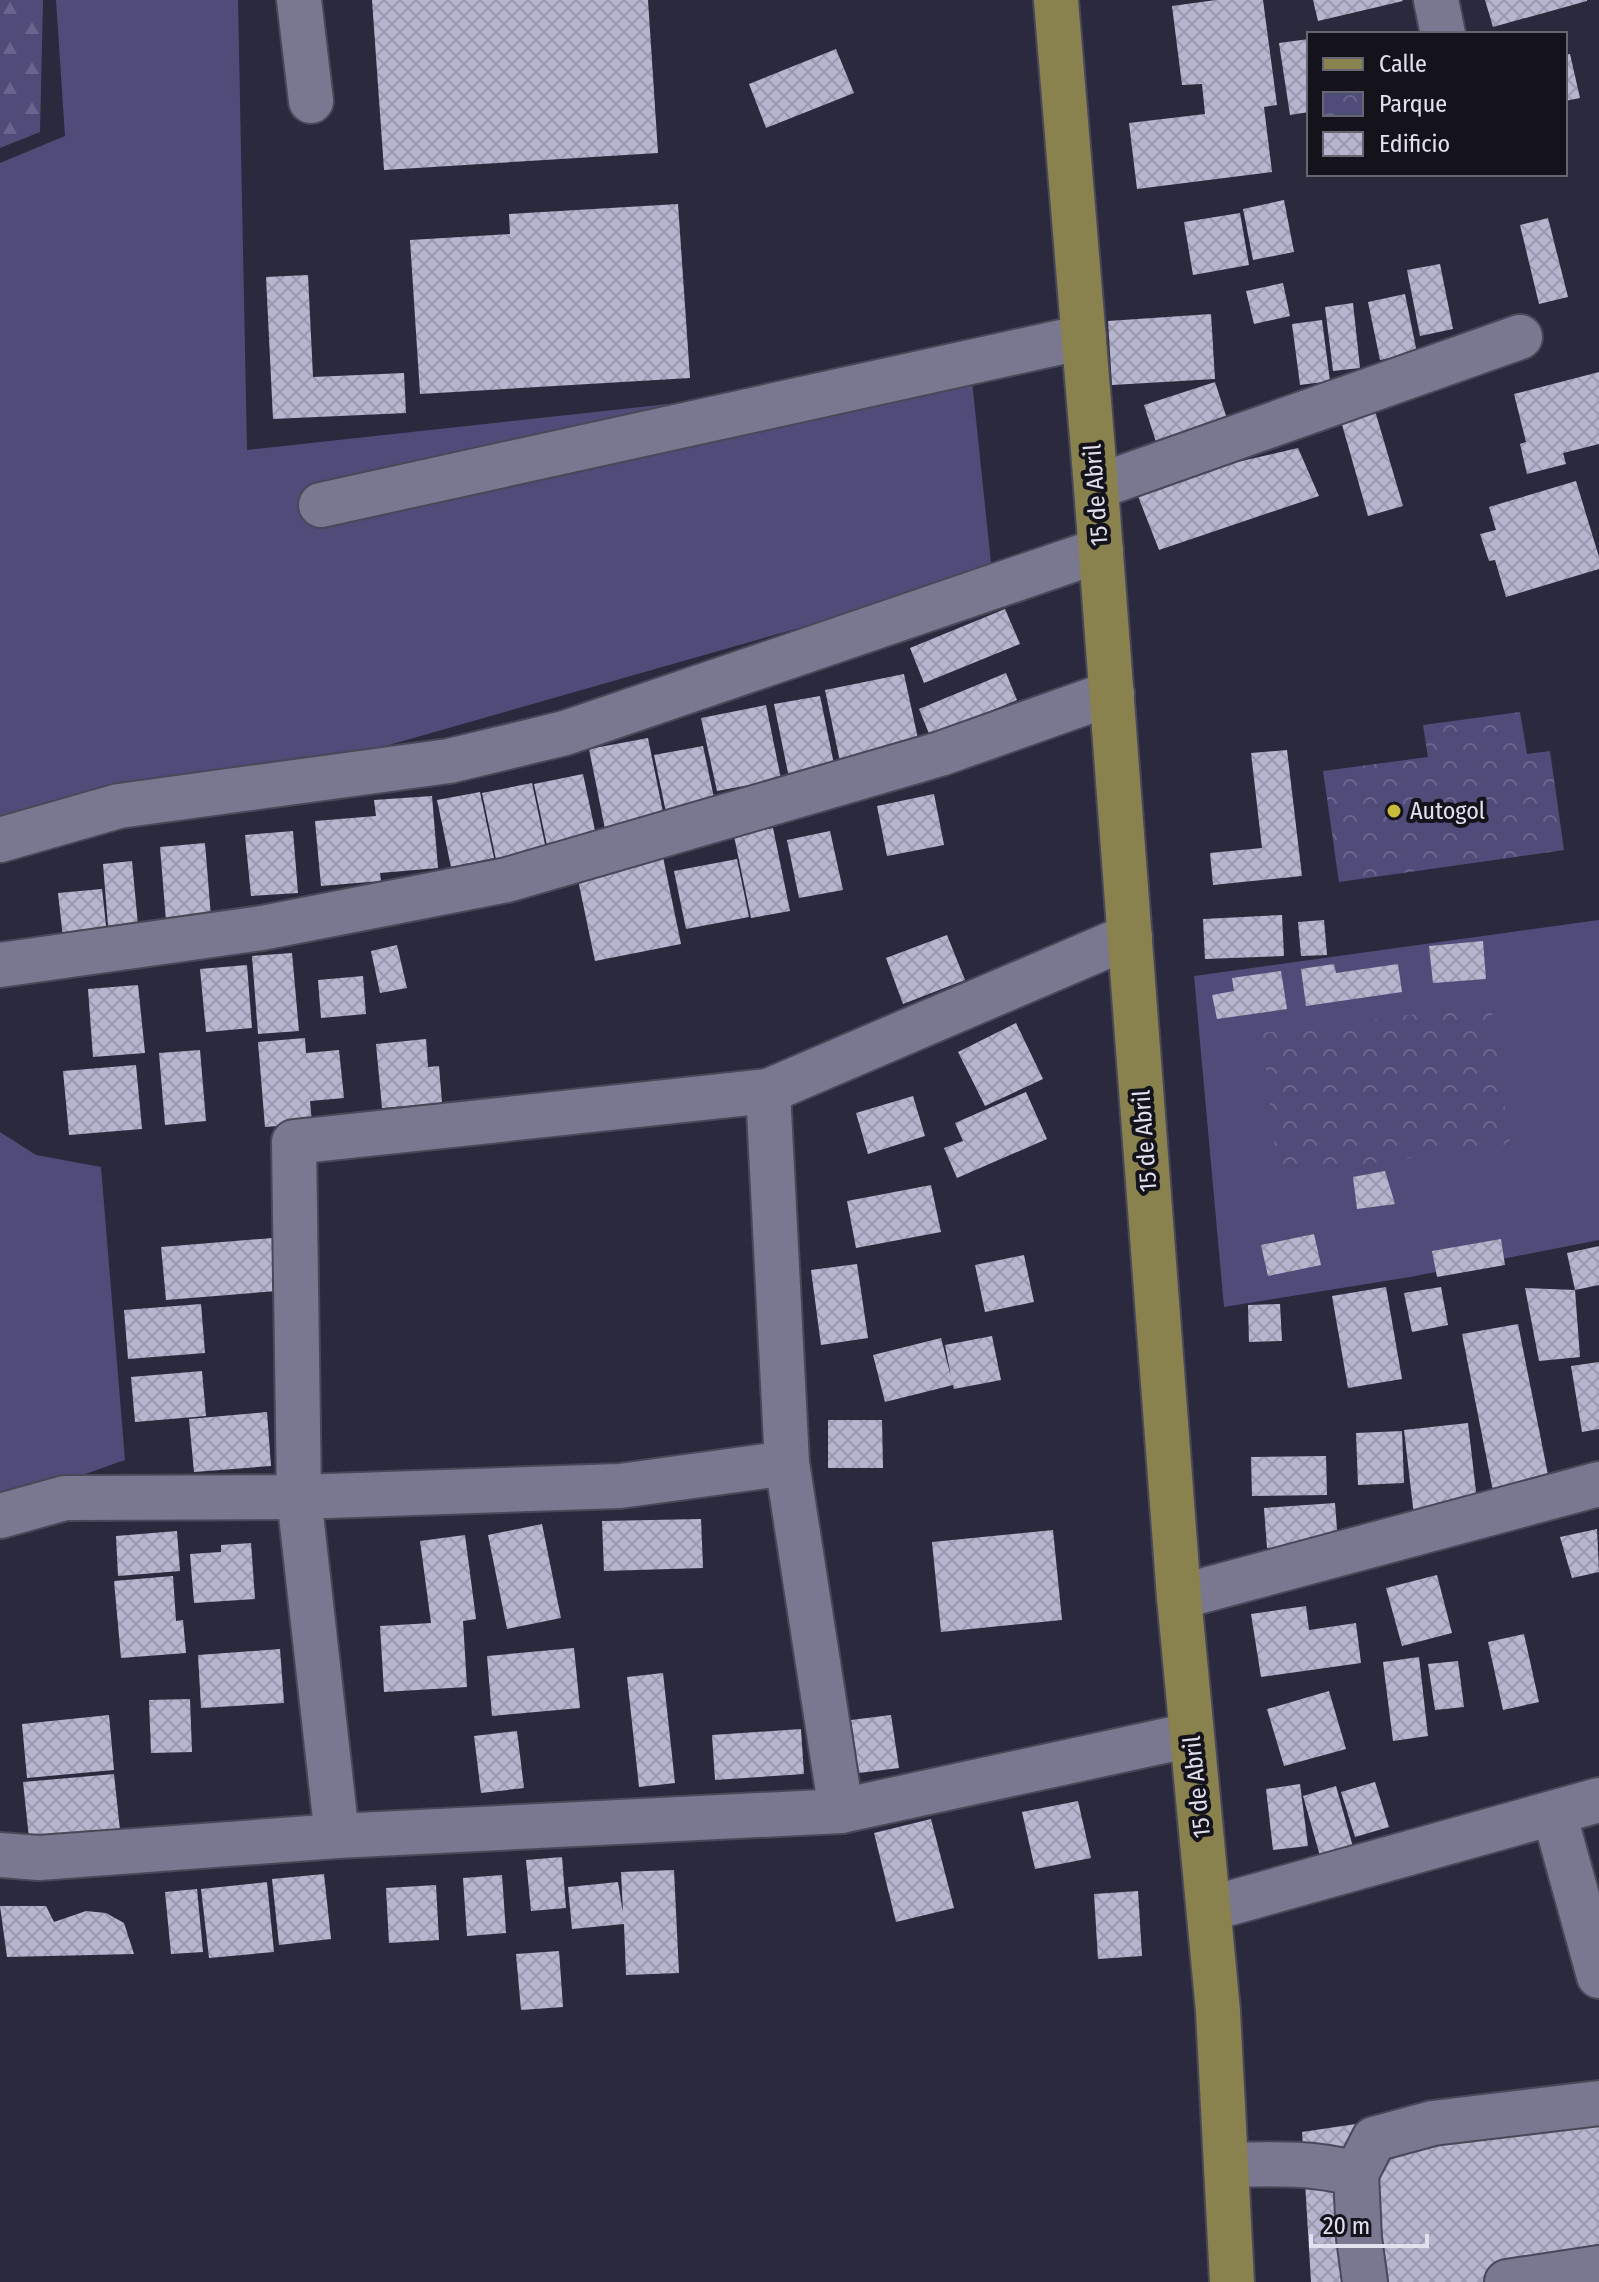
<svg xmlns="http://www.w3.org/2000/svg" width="1599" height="2282" font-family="'Fira Sans Condensed',sans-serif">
<defs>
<pattern id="forest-firs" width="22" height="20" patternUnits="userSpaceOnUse" patternTransform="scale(2)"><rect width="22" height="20" fill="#504c7a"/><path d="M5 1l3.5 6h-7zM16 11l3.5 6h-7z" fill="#69668d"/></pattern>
<pattern id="park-crowns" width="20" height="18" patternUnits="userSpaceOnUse" patternTransform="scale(2)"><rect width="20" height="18" fill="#504c7a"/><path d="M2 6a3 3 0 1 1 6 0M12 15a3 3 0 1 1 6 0" fill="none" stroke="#69668d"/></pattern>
<pattern id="building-cross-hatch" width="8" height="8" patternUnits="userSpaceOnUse" patternTransform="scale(2)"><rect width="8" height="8" fill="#b6b5cf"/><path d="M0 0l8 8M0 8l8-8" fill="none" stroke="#9a98ad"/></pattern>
</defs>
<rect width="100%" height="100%" fill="#2b293d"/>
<g fill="#504c7a">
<polygon points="56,0 238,0 247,450 971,371 992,573 0,856 0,163 65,136"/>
<polygon points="1599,920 1599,1240 1410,1277 1224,1307 1194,976"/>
<polygon points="0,1132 36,1155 101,1167 125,1460 0,1504"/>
</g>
<polygon fill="url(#forest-firs)" points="0,0 43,0 40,132 0,148"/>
<g fill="url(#park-crowns)">
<polygon points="1520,712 1527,754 1550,751 1564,850 1339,882 1323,771 1428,757 1423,725"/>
<polygon points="1491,1005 1510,1144 1278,1176 1262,1033"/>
</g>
<g fill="url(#building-cross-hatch)">
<polygon points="372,0 648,0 658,153 384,170"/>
<polygon points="1216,0 1263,0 1277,105 1264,107 1272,172 1137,189 1129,123 1205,114 1202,84 1182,85 1172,6"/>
<polygon points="1313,0 1402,0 1403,1 1318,21"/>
<polygon points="1485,0 1587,0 1587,1 1493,27"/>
<polygon points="1309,39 1309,112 1290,115 1279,43"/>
<polygon points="836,49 854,93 766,128 749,84"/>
<polygon points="1570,54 1580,98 1565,101 1565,55"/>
<polygon points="1284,200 1294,252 1253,260 1243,209"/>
<polygon points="678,204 690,378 420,394 410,240 510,234 509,214"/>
<polygon points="1240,213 1249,265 1193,275 1184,222"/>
<polygon points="1548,218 1568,297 1539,304 1520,225"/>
<polygon points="1440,264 1453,329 1420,336 1407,270"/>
<polygon points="308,275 313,377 404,373 406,413 273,419 266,277"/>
<polygon points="1283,283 1290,316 1254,324 1246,291"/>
<polygon points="1405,294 1417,353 1380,360 1368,302"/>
<polygon points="1353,303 1360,368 1333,371 1325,307"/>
<polygon points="1211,314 1215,379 1112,385 1108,321"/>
<polygon points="1322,320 1330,381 1300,385 1292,324"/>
<polygon points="1599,372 1599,444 1563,453 1566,464 1527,474 1520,444 1526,442 1514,394"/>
<polygon points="1215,382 1230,428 1159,451 1144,405"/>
<polygon points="1373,404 1403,506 1368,516 1339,414"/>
<polygon points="1298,448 1319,496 1159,550 1134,486"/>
<polygon points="1576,481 1599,557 1599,569 1506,597 1495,560 1489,561 1480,534 1496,530 1489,507"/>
<polygon points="1005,609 1020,644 924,683 910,648"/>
<polygon points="1006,673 1017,700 930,736 919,709"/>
<polygon points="904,674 920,748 842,771 825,690"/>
<polygon points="820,696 835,769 789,778 774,704"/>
<polygon points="766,705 781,779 717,791 701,718"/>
<polygon points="648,738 665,822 606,834 589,749"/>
<polygon points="703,746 716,807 667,817 654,755"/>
<polygon points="1287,750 1302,876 1213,885 1210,853 1262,848 1251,753"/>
<polygon points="583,774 597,840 548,850 534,784"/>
<polygon points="532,783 547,854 497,864 482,793"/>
<polygon points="480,792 494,858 451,867 437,800"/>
<polygon points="934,794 944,845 887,856 877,806"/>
<polygon points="432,796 438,868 380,873 381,881 321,886 315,821 376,816 374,800"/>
<polygon points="773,828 790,911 751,918 734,836"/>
<polygon points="293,831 298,893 251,896 245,835"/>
<polygon points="830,831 843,890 799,898 787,840"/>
<polygon points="205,843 211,917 166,921 160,847"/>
<polygon points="663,857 681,944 595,961 577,875"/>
<polygon points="737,859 749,917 686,929 674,871"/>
<polygon points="132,861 139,936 109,938 103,864"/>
<polygon points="102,889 107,934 63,938 58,893"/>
<polygon points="1282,915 1284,956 1205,959 1203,919"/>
<polygon points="1324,920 1327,955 1301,956 1298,922"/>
<polygon points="947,935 965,980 903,1004 886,958"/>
<polygon points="1483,941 1486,979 1433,983 1429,946"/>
<polygon points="397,945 407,988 380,993 371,951"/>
<polygon points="292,953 299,1031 258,1034 252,956"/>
<polygon points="1334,964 1336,973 1398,964 1402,992 1306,1006 1301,969"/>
<polygon points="247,965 252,1028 206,1032 200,969"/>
<polygon points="1281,971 1287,1009 1217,1019 1212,995 1234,991 1232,978"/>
<polygon points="363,976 366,1014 321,1018 318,980"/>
<polygon points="138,985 145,1053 93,1057 88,989"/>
<polygon points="1016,1023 1043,1079 985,1106 958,1052"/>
<polygon points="305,1038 306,1053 339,1050 344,1098 310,1101 312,1123 265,1127 258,1042"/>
<polygon points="426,1039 428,1067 439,1066 442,1103 382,1108 376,1044"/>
<polygon points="200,1050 206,1121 165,1125 159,1053"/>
<polygon points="136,1065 142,1129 69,1135 63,1071"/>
<polygon points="1026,1092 1047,1139 957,1178 944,1148 963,1141 955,1123"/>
<polygon points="913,1096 925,1136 868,1154 856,1113"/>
<polygon points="1385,1171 1395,1204 1357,1209 1353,1177"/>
<polygon points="931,1185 941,1232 856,1248 847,1201"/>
<polygon points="1314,1234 1321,1265 1268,1276 1261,1245"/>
<polygon points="273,1238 277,1291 166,1300 161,1247"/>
<polygon points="1501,1239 1505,1265 1437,1277 1432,1251"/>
<polygon points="1599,1246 1599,1285 1575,1290 1567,1253"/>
<polygon points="1024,1255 1034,1302 985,1312 975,1265"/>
<polygon points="857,1264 868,1338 821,1345 811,1270"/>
<polygon points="1386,1287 1402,1379 1348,1388 1332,1296"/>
<polygon points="1441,1287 1448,1325 1412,1332 1404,1293"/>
<polygon points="1525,1288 1575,1290 1580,1357 1539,1361"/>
<polygon points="201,1304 205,1353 128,1359 124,1310"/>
<polygon points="1280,1304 1282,1341 1249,1342 1248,1305"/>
<polygon points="1518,1324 1549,1480 1493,1491 1462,1334"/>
<polygon points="992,1336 1001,1380 954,1389 953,1385 885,1402 873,1355 941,1338 951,1377 945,1345"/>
<polygon points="1599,1362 1599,1429 1582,1432 1571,1366"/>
<polygon points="202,1371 206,1416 135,1422 131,1377"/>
<polygon points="267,1412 271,1466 194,1472 189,1419"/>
<polygon points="828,1420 882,1420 883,1468 828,1468"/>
<polygon points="1468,1423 1478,1509 1414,1516 1404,1430"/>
<polygon points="1402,1431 1404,1483 1358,1485 1356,1433"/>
<polygon points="1326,1456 1327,1495 1252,1496 1251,1457"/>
<polygon points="1335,1503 1338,1543 1267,1548 1264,1508"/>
<polygon points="701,1519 703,1568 604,1571 602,1521"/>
<polygon points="542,1524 561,1618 507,1629 488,1535"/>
<polygon points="1597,1529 1599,1572 1572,1578 1560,1537"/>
<polygon points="1053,1530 1062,1620 941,1632 932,1542"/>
<polygon points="177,1531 180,1571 118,1576 116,1536"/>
<polygon points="465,1535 476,1619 463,1621 467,1687 384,1692 380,1626 431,1623 420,1541"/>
<polygon points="251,1543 255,1599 194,1603 190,1554 221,1552 221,1545"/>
<polygon points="1437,1575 1452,1633 1402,1646 1386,1588"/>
<polygon points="173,1576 176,1621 183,1620 186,1653 121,1658 114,1581"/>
<polygon points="1306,1606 1309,1630 1356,1623 1361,1663 1261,1677 1251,1614"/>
<polygon points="1524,1634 1539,1702 1503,1710 1488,1642"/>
<polygon points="574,1648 580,1708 492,1716 487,1656"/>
<polygon points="280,1649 284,1703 201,1708 198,1655"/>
<polygon points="1419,1657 1428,1736 1393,1741 1383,1662"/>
<polygon points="1458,1661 1464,1707 1435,1710 1428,1664"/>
<polygon points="663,1673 675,1783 639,1787 627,1677"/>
<polygon points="1329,1691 1346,1749 1284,1766 1267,1709"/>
<polygon points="190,1699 192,1752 151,1753 149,1700"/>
<polygon points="109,1715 114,1770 27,1778 22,1724"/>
<polygon points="891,1715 899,1768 859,1773 851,1720"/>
<polygon points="801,1729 804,1774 715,1780 712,1735"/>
<polygon points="517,1731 524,1788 481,1793 474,1736"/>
<polygon points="114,1774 120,1830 29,1838 23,1782"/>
<polygon points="1375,1782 1389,1827 1355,1837 1341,1792"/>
<polygon points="1300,1784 1308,1846 1273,1850 1266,1789"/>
<polygon points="1336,1786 1353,1847 1320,1856 1303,1796"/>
<polygon points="1078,1801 1091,1858 1035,1869 1022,1812"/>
<polygon points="931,1819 954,1908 896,1922 874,1833"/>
<polygon points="562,1857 566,1908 531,1911 526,1860"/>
<polygon points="674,1870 679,1973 626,1975 624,1924 572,1929 568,1887 618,1882 623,1913 621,1872"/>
<polygon points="324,1874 331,1939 279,1945 272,1879"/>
<polygon points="502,1875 506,1933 467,1936 463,1878"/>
<polygon points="267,1882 274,1952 209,1958 201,1889"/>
<polygon points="436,1885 439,1940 389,1943 386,1888"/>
<polygon points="197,1889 203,1952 171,1954 165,1892"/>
<polygon points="1138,1891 1142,1956 1098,1959 1094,1894"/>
<polygon points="0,1906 46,1906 54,1922 86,1911 106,1913 124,1923 134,1954 7,1957"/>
<polygon points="559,1951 563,2007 521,2010 516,1954"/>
<polygon points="1599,2088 1599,2282 1311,2282 1302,2132"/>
</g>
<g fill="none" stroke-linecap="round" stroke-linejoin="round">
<defs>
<g id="minor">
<polyline points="299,0 311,101"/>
<polyline points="1436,0 1443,34"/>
<polyline points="1096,487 1520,337"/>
<polyline points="321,505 1084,337"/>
<polyline points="0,840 119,806 449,761 565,733 1101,550"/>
<polyline points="1130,936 768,1091 294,1142 299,1497 337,1836 841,1811 1191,1735"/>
<polyline points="0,965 262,928 507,880 940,754 1112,693"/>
<polyline points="768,1091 787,1463 841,1811"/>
<polyline points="0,1516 65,1498 299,1497 620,1486 787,1463"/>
<polyline points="1179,1597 1599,1484"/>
<polyline points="1554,1813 1599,1976"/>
<polyline points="0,1855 39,1858 337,1836"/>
<polyline points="1209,1909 1599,1800"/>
<path d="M1226,2165C1271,2164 1313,2162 1356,2174L1359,2238L1365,2282"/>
<polyline points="1356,2174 1374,2139 1433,2123 1599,2103"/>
<polyline points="1507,2282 1599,2268"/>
</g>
<polyline id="major" points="1056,0 1096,487 1179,1597 1218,2011 1232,2282"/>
</defs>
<use href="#minor" stroke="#494859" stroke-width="48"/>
<use href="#major" stroke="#494859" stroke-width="48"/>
<use href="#minor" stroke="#797890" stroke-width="44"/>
<use href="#major" stroke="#89824e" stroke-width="44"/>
</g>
<circle fill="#c8bb3b" stroke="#14131c" stroke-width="3" cx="1394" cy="811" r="8"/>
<g text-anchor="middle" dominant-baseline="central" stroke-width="8" stroke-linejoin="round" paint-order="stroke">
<g font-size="24" fill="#e1e0ee" stroke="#14131c">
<text transform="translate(1096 495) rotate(-94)">15 de Abril</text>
<text transform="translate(1145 1141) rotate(-94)">15 de Abril</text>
<text transform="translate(1197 1787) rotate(-96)">15 de Abril</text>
</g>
<g font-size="24" fill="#e1e0ee" stroke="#14131c" text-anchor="start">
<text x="1410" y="811">Autogol</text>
</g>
</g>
<rect x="1307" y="32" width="260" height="144" fill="#14131c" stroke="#666570" stroke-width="2"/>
<rect x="1323" y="58" width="40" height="12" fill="#89824e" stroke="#666570" stroke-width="2"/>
<text x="1379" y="72" font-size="24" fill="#e1e0ee">Calle</text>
<rect x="1323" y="92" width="40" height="24" fill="url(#park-crowns)" stroke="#666570" stroke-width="2"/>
<text x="1379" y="112" font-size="24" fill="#e1e0ee">Parque</text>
<rect x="1323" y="132" width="40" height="24" fill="url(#building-cross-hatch)" stroke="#666570" stroke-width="2"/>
<text x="1379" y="152" font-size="24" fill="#e1e0ee">Edificio</text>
<path d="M1311 2234v12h116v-12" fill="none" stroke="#e1e0ee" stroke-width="4"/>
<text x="1323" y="2234" font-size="24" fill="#e1e0ee" stroke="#14131c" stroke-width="6" paint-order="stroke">20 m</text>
</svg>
